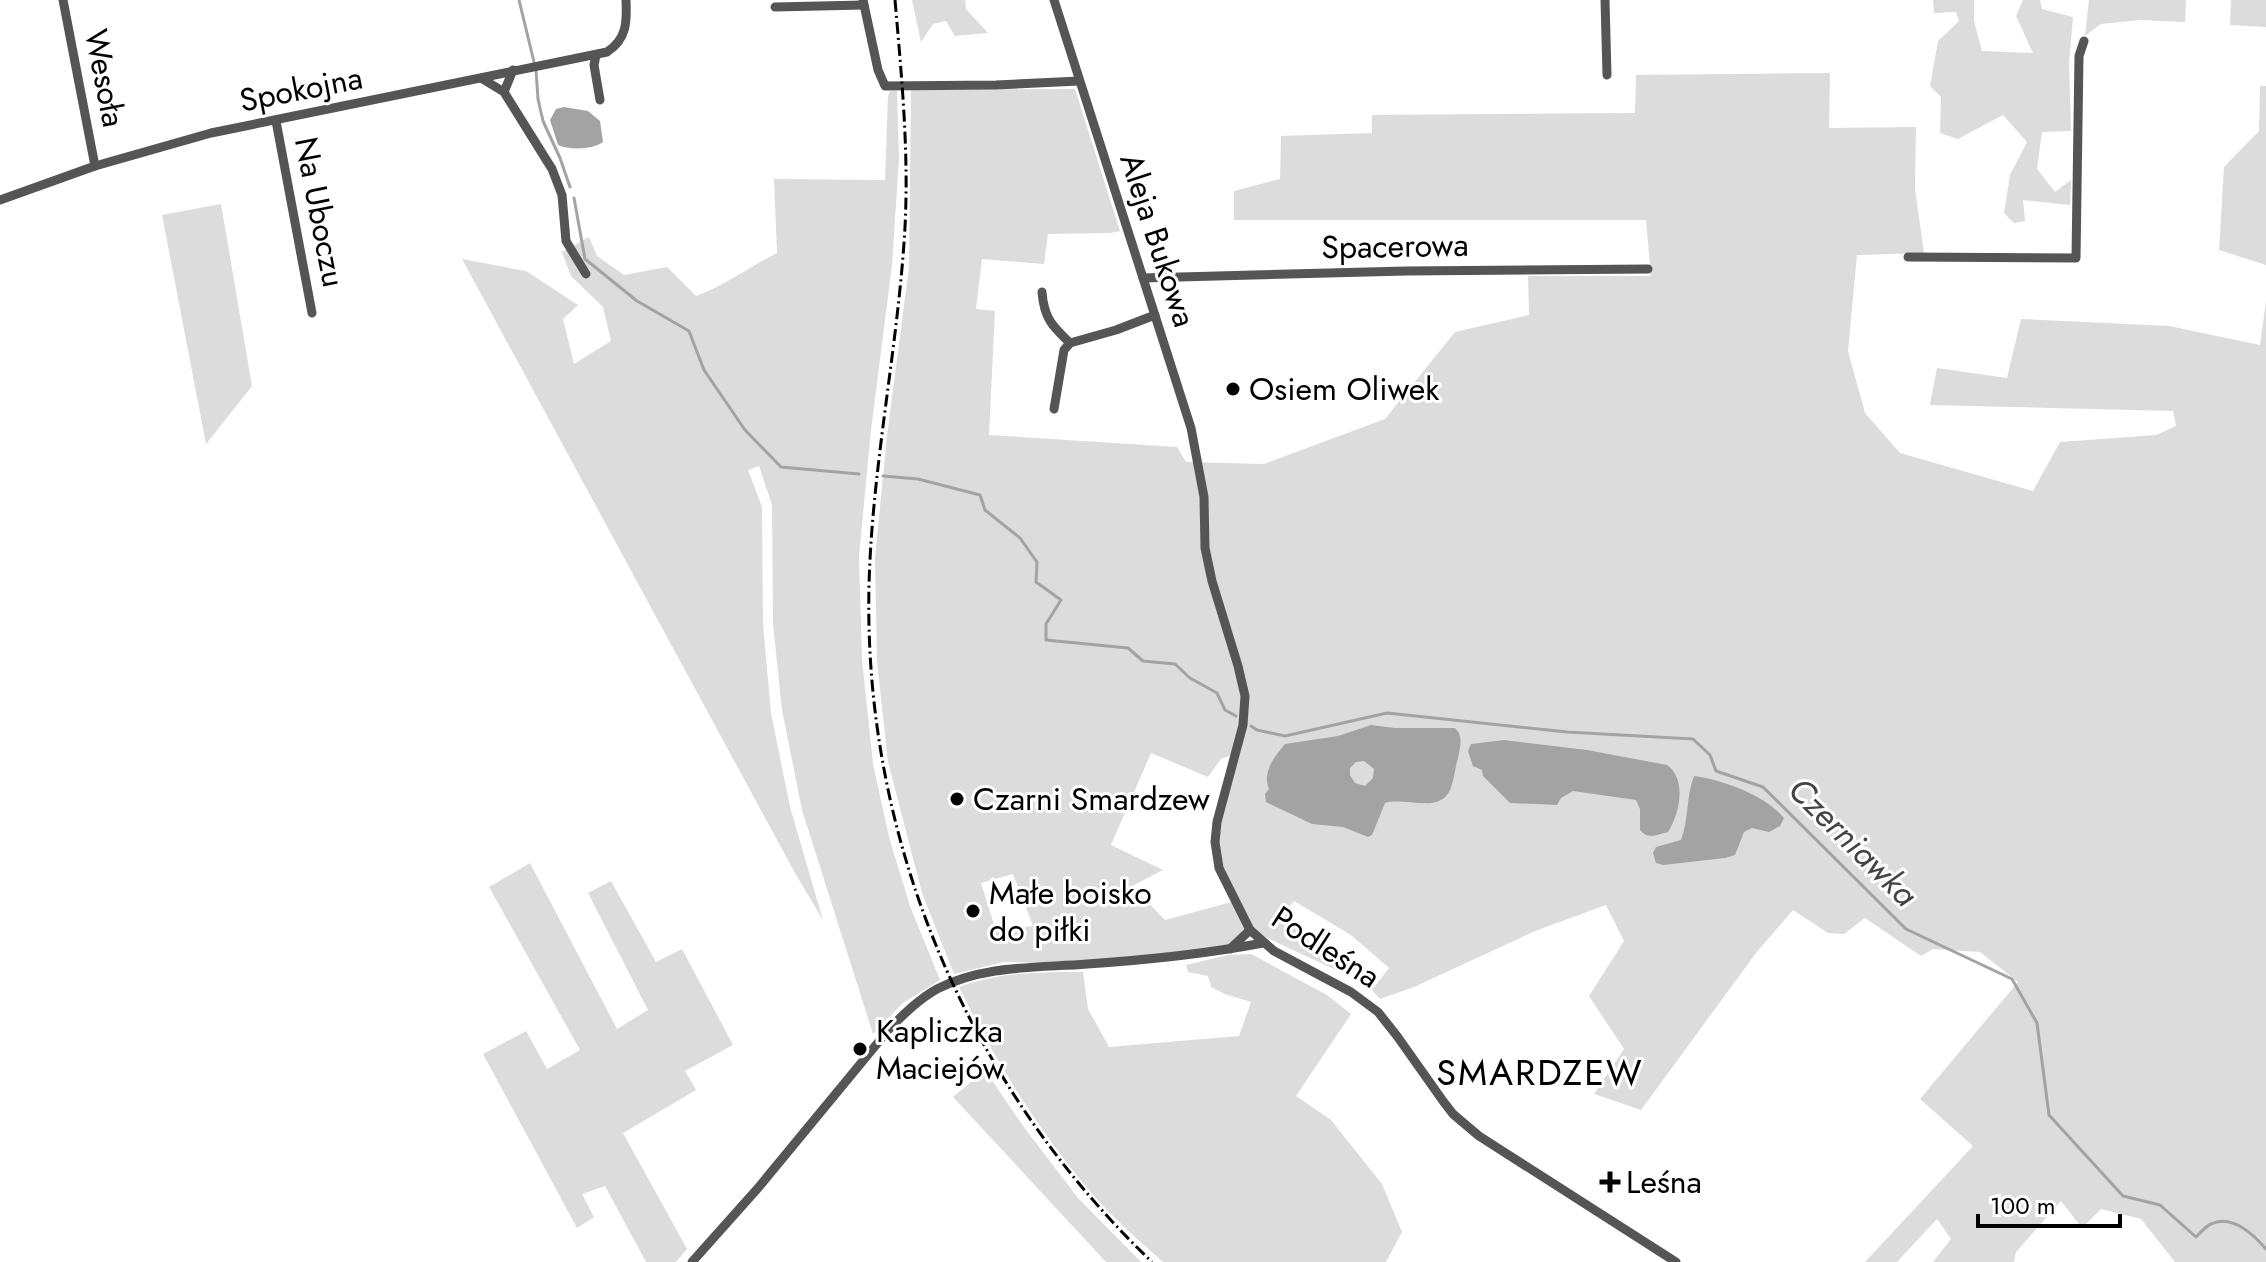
<svg xmlns="http://www.w3.org/2000/svg" width="2266" height="1262" font-family="Jost,sans-serif">
<rect width="100%" height="100%" fill="#fff"/>
<g fill="#dcdcdc" fill-rule="evenodd">
<polygon points="912,0 965,0 966,9 988,33 955,36 946,21 933,24 921,42"/>
<polygon points="1933,0 1974,0 1974,21 1982,51 2033,53 2016,16 2023,0 2040,0 2042,9 2073,17 2069,63 2071,131 2042,132 2037,169 2055,192 2071,180 2070,205 2023,200 2025,221 2014,223 2004,213 2010,175 2027,142 2003,115 1958,139 1940,133 1941,97 1930,86 1938,41 1959,21 1956,12 1934,13"/>
<polygon points="2089,0 2186,0 2185,22 2140,20 2101,24 2085,36"/>
<polygon points="2231,0 2266,0 2266,27 2230,25"/>
<path d="M1830,73L1829,128L1916,127L1915,189L1924,253L1857,255L1848,351L1865,413L1900,453L2033,491L2060,442L2156,435L2176,426L2173,411L1930,405L1937,368L2007,378L2021,319L2169,326L2260,345L2266,301V1262H2175L2141,1219L2101,1209L2082,1228L2061,1201L2016,1252L2014,1262H1933L1951,1239L1937,1219L1897,1262H1865L1973,1146L1920,1099L2018,982L1980,952L1933,949L1921,956L1865,918L1844,934L1828,933L1793,910L1756,953L1641,1110L1594,1094L1624,1049L1589,996L1624,941L1606,905L1535,931L1414,987L1380,999L1372,990L1389,968L1351,935L1294,901L1287,909L1309,942L1340,972L1250,930L1230,949L1091,964L1004,962L954,974L922,893L888,762L877,662L875,558L887,436L909,267L911,90L1075,89L1120,231L1110,233L1048,234L1044,264L982,259L976,309L995,311L989,435L1177,447L1186,462L1264,464L1385,419L1455,332L1529,315L1528,276H1651L1646,220H1234V191L1280,179L1281,136L1372,133V115L1635,113L1636,75ZM1151,753L1208,777L1221,759L1235,754L1226,788L1216,852L1235,901L1165,920L1132,886L1163,870L1111,845ZM1013,874L1033,926L996,931L981,883Z"/>
<polygon points="2260,86 2266,86 2266,265 2219,250 2224,167 2259,131"/>
<path d="M890,91H897L899,159L892,265L871,430L859,556L862,659L873,764L889,837L910,906L940,980L903,1003L873,1034L802,810L782,710L773,624L772,505L759,466L748,470L762,507L763,624L771,713L790,807L823,920L795,873L462,259L526,271L578,305L563,319L574,364L611,341L603,307L571,276L562,252L589,237L597,256L624,275L667,267L696,296C724,286 750,267 777,253L774,179L885,180L888,96Z"/>
<polygon points="221,204 252,386 206,444 162,215"/>
<polygon points="530,863 617,1029 648,1010 588,893 611,881 656,962 682,949 733,1045 685,1071 696,1090 623,1133 687,1249 676,1262 646,1262 605,1186 582,1194 594,1217 577,1228 483,1054 526,1031 547,1069 580,1050 489,887"/>
<path d="M1251,954L1327,995L1351,1014L1296,1096L1331,1120L1382,1184L1402,1232L1386,1262H1163C1137,1239 1110,1215 1088,1189C1037,1128 994,1059 959,987C1000,972 1040,972 1083,972L1088,1009L1109,1047L1239,1036L1251,1002L1225,994L1211,987L1208,976L1188,972L1186,965L1228,955Z"/>
<polygon points="985,1070 1023,1126 1078,1198 1141,1262 1106,1262 953,1097"/>
</g>
<g fill="#a3a3a3" fill-rule="evenodd">
<path d="M564,107L588,111L600,121L603,142C592,150 569,150 558,145L550,120L556,109Z"/>
<path d="M1371,725L1395,728H1455C1464,737 1460,746 1458,758C1455,768 1454,781 1450,790C1439,814 1406,797 1385,803L1372,835L1368,837L1343,827L1312,824L1266,802L1265,794L1269,789C1262,772 1274,757 1285,744L1338,736ZM1364,761L1374,769L1373,778L1365,786L1355,783L1350,775V768L1356,762Z"/>
<path d="M1504,740L1587,750L1667,765C1687,779 1680,813 1668,832C1656,835 1648,840 1640,830V809L1636,800L1573,791L1561,798L1557,805L1510,803L1483,776L1482,770L1473,766L1468,751L1471,744Z"/>
<path d="M1694,776C1723,780 1765,795 1784,818L1780,826L1769,832L1752,828L1744,832L1735,855L1725,858L1663,865L1656,863L1653,853L1656,847L1681,840C1689,819 1686,796 1694,776Z"/>
</g>
<g fill="none" stroke-linecap="round" stroke-linejoin="round">
<g stroke="#a3a3a3" stroke-width="3">
<polyline points="519,0 534,62"/>
<polyline points="536,70 538,99 543,121 560,158 570,187"/>
<polyline points="574,198 585,259 637,301 689,331 704,370 745,430 781,467 859,474"/>
<polyline points="883,476 918,479 980,495 985,510 1020,538 1037,562 1036,582 1061,600 1046,624 1046,640 1128,648 1143,661 1175,664 1190,678 1217,693 1225,710 1236,716"/>
<path d="M1251,726L1257,730L1285,736L1387,713L1567,732L1693,739L1710,755L1716,771L1763,787L1906,929L2012,979L2037,1023L2049,1115L2123,1196L2160,1205L2196,1237C2200,1233 2206,1226 2211,1224C2232,1214 2253,1234 2266,1249"/>
</g>
<g stroke="#555" stroke-width="9">
<polyline points="63,0 95,166"/>
<polyline points="863,0 878,70 885,86 996,85 1079,81"/>
<polyline points="1054,0 1191,428 1204,497 1205,548 1212,581 1238,666 1245,696 1243,725 1217,822 1215,842 1219,868 1250,930 1274,951 1351,992 1378,1012 1397,1036 1443,1101 1453,1114 1479,1136 1676,1262"/>
<polyline points="1605,0 1607,75"/>
<polyline points="775,7 864,5"/>
<polyline points="596,55 594,65 600,100"/>
<polyline points="513,70 504,92 552,169 562,195 566,241 586,274"/>
<polyline points="481,78 504,92"/>
<polyline points="276,121 312,313"/>
<path d="M0,200L95,166L211,133L607,52C627,39 627,22 626,0"/>
<polyline points="1908,257 2076,258 2079,56 2084,41"/>
<polyline points="1143,278 1406,271 1648,269"/>
<path d="M1042,292C1044,318 1052,326 1070,343L1116,330L1155,315"/>
<polyline points="1054,409 1064,350 1070,343"/>
<polyline points="1230,949 1250,930"/>
<path d="M692,1262L758,1188L890,1028C904,1014 919,999 937,989C984,965 1036,968 1087,964C1146,960 1205,954 1263,943"/>
</g>
<path stroke="#000" stroke-width="3" stroke-dasharray="12 4 2 4" stroke-linecap="butt" d="M895,0C902,81 910,162 904,243C896,357 872,470 869,585C863,840 968,1086 1152,1262"/>
</g>
<g fill="#000" stroke="#fff" stroke-width="3">
<circle cx="1233" cy="389" r="8"/>
<circle cx="957" cy="799" r="8"/>
<circle cx="973" cy="911" r="8"/>
<circle cx="860" cy="1049" r="8"/>
<path d="M1606 1170h8v8h8v8h-8v8h-8v-8h-8v-8h8z"/>
</g>
<g text-anchor="middle" dominant-baseline="central" stroke-width="6" stroke-linejoin="round" paint-order="stroke">
<g font-size="32" fill="#000" stroke="#fff">
<text transform="translate(105 78) rotate(79)">Wesoła</text>
<text transform="translate(301 89) rotate(-11)">Spokojna</text>
<text transform="translate(320 212) rotate(79)">Na Uboczu</text>
<text transform="translate(1158 240) rotate(72)">Aleja Bukowa</text>
<text transform="translate(1395 246) rotate(-1)">Spacerowa</text>
<text transform="translate(1326 947) rotate(33)">Podleśna</text>
</g>
<g font-size="32" fill="#000" stroke="#fff" text-anchor="start">
<text x="1249" y="389">Osiem Oliwek</text>
<text x="973" y="799">Czarni Smardzew</text>
<text x="989" y="893">Małe boisko<tspan x="989" dy="37">do piłki</tspan></text>
<text x="876" y="1031">Kapliczka<tspan x="876" dy="37">Maciejów</tspan></text>
<text x="1626" y="1182">Leśna</text>
</g>
<g font-size="34" font-style="italic" fill="#444" stroke="#fff">
<text transform="translate(1853 842) rotate(45)">Czerniawka</text>
</g>
<g font-size="36" letter-spacing="2" fill="#000" stroke="#fff">
<text x="1540" y="1072">SMARDZEW</text>
</g>
</g>
<path d="M1978 1214v12h142v-12" fill="none" stroke="#000000" stroke-width="4"/>
<text x="1990" y="1214" font-size="24" fill="#000000" stroke="#ffffff" stroke-width="6" paint-order="stroke">100 m</text>
</svg>
